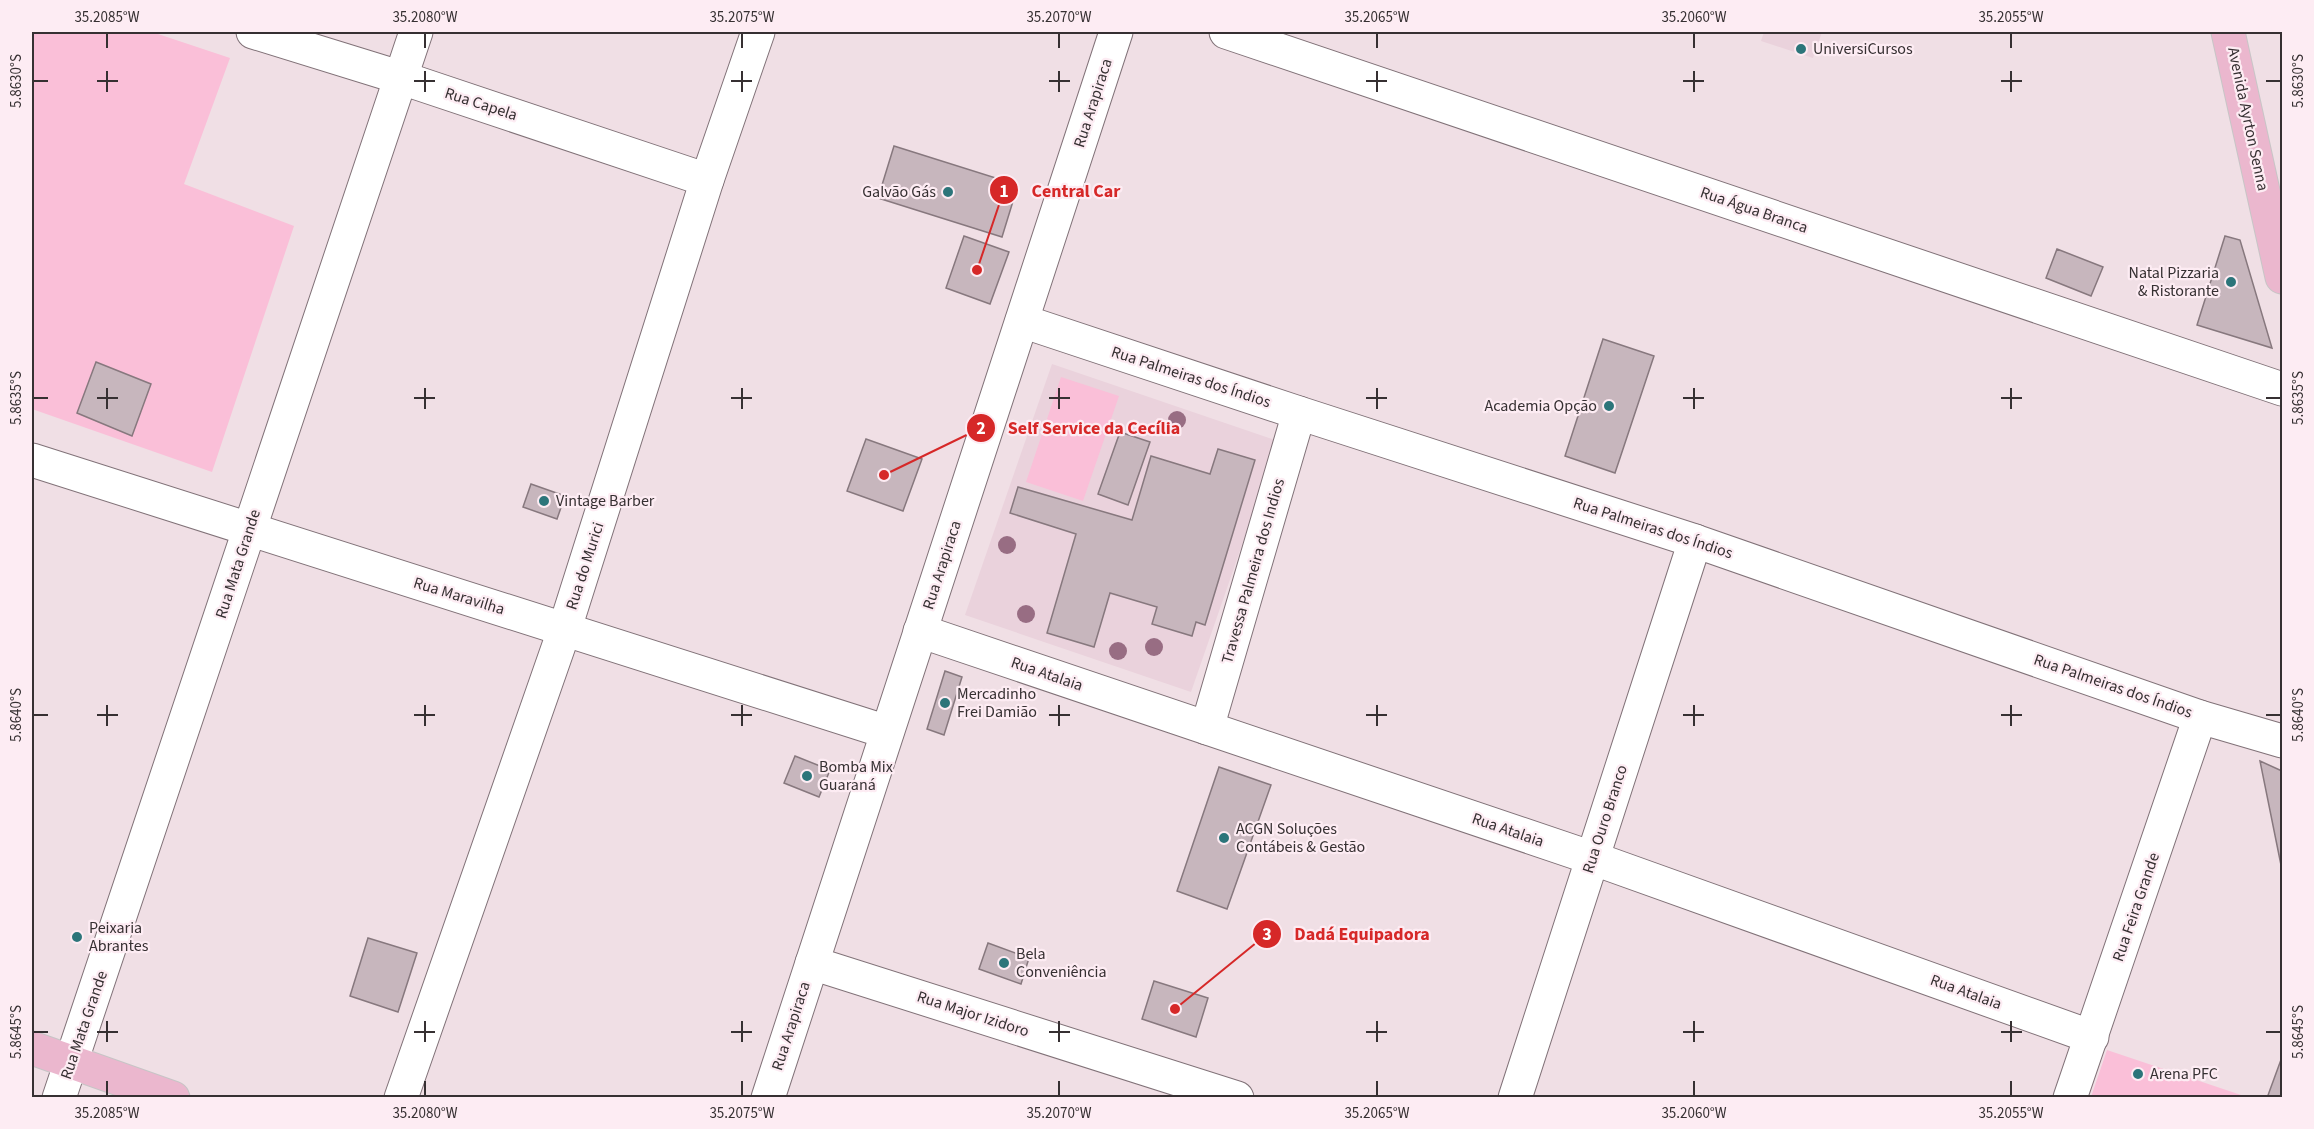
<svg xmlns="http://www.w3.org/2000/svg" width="2314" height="1129" font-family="'Source Sans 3',sans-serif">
<rect width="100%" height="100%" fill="#f0dfe5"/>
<g fill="#ead2dc">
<polygon points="1764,32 1822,32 1813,58 1761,41"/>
<polygon points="1052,364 1278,441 1191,692 965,615"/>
</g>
<g fill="#fabfd8">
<polygon points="32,32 152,32 230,58 184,184 294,226 212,472 32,409"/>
<polygon points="1061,377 1119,396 1083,501 1026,482"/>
<polygon points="2107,1050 2247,1097 2091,1097"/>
</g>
<g fill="#c7b6bd" stroke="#87787e" stroke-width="1.5">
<polygon points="894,146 1018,185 1002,237 878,198"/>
<polygon points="964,236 1009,252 990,304 946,288"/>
<polygon points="2225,236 2240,240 2272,348 2197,325"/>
<polygon points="2057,249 2103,267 2091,296 2046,278"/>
<polygon points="1603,339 1654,356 1615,473 1565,456"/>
<polygon points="96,362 151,384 132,436 77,413"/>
<polygon points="1120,432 1150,442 1128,505 1098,494"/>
<polygon points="866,439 922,459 903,511 847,491"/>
<polygon points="1218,449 1255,460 1205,625 1196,622 1192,636 1152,624 1157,607 1110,593 1094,647 1047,633 1076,534 1010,513 1018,487 1132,520 1151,456 1210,474"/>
<polygon points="531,484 565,496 557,519 523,507"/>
<polygon points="945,671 962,677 944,735 927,729"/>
<polygon points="795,756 830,770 819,797 784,783"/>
<polygon points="2260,761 2282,771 2282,870"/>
<polygon points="1219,767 1271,785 1227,909 1177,891"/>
<polygon points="368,938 417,953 398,1012 350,996"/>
<polygon points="988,943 1029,958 1021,984 979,969"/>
<polygon points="1154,981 1208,998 1196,1037 1142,1019"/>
<polygon points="2282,1057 2282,1098 2267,1098"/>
</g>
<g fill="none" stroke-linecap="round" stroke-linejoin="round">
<defs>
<g id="minor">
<polyline points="253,32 402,78 707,180"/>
<polyline points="1226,32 2282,389"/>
<polyline points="1022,321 1299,413 1695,541 2200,717 2282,741"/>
<path d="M32,460C316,553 602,640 887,732"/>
<polyline points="920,631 1592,858 2092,1037"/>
<polyline points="1207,728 1299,413"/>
<polyline points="812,963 1237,1098"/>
<polyline points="59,1098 416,32"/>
<polyline points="401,1098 565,628 707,180 758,32"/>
<polyline points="768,1098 1116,32"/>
<polyline points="1515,1098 1695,541"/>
<polyline points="2070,1098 2200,717"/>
</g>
<g id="major">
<polyline points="2228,32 2282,277"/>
<polyline points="32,1048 173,1098"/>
</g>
</defs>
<use href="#minor" stroke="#817278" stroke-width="35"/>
<use href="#major" stroke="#c7c5c6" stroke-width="35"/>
<use href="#minor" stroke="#fff" stroke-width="33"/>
<use href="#major" stroke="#ebb7ce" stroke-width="33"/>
</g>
<g fill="#986d83">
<circle cx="1177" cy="420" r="9"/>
<circle cx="1007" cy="545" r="9"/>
<circle cx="1026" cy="614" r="9"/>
<circle cx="1154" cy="647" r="9"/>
<circle cx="1118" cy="651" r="9"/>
</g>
<path fill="none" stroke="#363032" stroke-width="2" d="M107,33V48M425,33V48M742,33V48M1059,33V48M1377,33V48M1694,33V48M2011,33V48M107,71V92M425,71V92M742,71V92M1059,71V92M1377,71V92M1694,71V92M2011,71V92M33,81H48M97,81H118M414,81H435M731,81H752M1049,81H1070M1366,81H1387M1683,81H1704M2001,81H2022M2266,81H2281M107,388V409M425,388V409M742,388V409M1059,388V409M1377,388V409M1694,388V409M2011,388V409M33,398H48M97,398H118M414,398H435M731,398H752M1049,398H1070M1366,398H1387M1683,398H1704M2001,398H2022M2266,398H2281M107,705V726M425,705V726M742,705V726M1059,705V726M1377,705V726M1694,705V726M2011,705V726M33,715H48M97,715H118M414,715H435M731,715H752M1049,715H1070M1366,715H1387M1683,715H1704M2001,715H2022M2266,715H2281M107,1021V1042M425,1021V1042M742,1021V1042M1059,1021V1042M1377,1021V1042M1694,1021V1042M2011,1021V1042M33,1032H48M97,1032H118M414,1032H435M731,1032H752M1049,1032H1070M1366,1032H1387M1683,1032H1704M2001,1032H2022M2266,1032H2281M107,1081V1096M425,1081V1096M742,1081V1096M1059,1081V1096M1377,1081V1096M1694,1081V1096M2011,1081V1096"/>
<g fill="#2c757a" stroke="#fdecf3" stroke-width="2">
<circle cx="1801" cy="49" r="6"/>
<circle cx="948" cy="192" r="6"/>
<circle cx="2231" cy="282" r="6"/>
<circle cx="1609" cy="406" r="6"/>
<circle cx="544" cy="501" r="6"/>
<circle cx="945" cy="703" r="6"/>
<circle cx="807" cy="776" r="6"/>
<circle cx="1224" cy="838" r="6"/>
<circle cx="77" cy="937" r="6"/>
<circle cx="1004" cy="963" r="6"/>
<circle cx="2138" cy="1074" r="6"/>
</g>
<g text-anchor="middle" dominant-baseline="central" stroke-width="4.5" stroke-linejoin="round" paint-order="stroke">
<g font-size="16" fill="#363032" stroke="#fdecf3" text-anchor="start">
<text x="1813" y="49">UniversiCursos</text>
<text x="936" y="192" text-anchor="end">Galvão Gás</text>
<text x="2219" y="273" text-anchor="end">Natal Pizzaria<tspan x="2219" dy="18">&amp; Ristorante</tspan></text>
<text x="1597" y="406" text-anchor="end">Academia Opção</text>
<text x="556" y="501">Vintage Barber</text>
<text x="957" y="694">Mercadinho<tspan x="957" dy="18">Frei Damião</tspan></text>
<text x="819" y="767">Bomba Mix<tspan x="819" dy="18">Guaraná</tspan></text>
<text x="1236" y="829">ACGN Soluções<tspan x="1236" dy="18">Contábeis &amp; Gestão</tspan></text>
<text x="89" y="928">Peixaria<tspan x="89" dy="18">Abrantes</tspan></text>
<text x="1016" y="954">Bela<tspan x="1016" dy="18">Conveniência</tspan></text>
<text x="2150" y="1074">Arena PFC</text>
</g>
<g font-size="16" fill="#363032" stroke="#fdecf3">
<text transform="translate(1093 103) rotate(-72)">Rua Arapiraca</text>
<text transform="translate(481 104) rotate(18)">Rua Capela</text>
<text transform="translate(2248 119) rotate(78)">Avenida Ayrton Senna</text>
<text transform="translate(1754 210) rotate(19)">Rua Água Branca</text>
<text transform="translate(1191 377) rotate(18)">Rua Palmeiras dos Índios</text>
<text transform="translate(1653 528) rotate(18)">Rua Palmeiras dos Índios</text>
<text transform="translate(238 564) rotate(-72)">Rua Mata Grande</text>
<text transform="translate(942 565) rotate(-72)">Rua Arapiraca</text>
<text transform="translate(585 566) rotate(-72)">Rua do Murici</text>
<text transform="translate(1253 571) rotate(-74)">Travessa Palmeira dos Indios</text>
<text transform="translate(459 596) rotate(17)">Rua Maravilha</text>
<text transform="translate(1047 674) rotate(19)">Rua Atalaia</text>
<text transform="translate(2113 686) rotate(19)">Rua Palmeiras dos Índios</text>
<text transform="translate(1605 819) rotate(-72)">Rua Ouro Branco</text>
<text transform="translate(1508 830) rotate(19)">Rua Atalaia</text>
<text transform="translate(2136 907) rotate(-71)">Rua Feira Grande</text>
<text transform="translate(1966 992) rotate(20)">Rua Atalaia</text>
<text transform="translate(973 1014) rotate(18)">Rua Major Izidoro</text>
<text transform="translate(84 1025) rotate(-71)">Rua Mata Grande</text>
<text transform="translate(791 1026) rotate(-72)">Rua Arapiraca</text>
</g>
</g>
<path fill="none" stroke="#d62828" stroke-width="2" d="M977 270L1004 190M884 475L981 428M1175 1009L1267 934"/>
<g fill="#d62828" stroke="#fdecf3" stroke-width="2">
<circle cx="977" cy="270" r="6"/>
<circle cx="884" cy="475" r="6"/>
<circle cx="1175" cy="1009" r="6"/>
<circle cx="1004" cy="190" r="15"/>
<circle cx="981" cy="428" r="15"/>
<circle cx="1267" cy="934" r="15"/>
</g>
<g font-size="18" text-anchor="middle" font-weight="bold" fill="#fff">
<text x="1004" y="197">1</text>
<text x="981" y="434">2</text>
<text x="1267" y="940">3</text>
</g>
<g font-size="18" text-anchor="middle" font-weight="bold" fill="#d62828" stroke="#fdecf3" stroke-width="4.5" stroke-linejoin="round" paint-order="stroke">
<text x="1076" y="197">Central Car</text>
<text x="1094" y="434">Self Service da Cecília</text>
<text x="1362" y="940">Dadá Equipadora</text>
</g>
<rect width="2314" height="1129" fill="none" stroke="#fdecf3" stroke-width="66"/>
<rect x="33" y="33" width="2248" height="1063" fill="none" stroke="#363032" stroke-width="2"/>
<g font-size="15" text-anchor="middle" fill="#363032">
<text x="107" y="22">35.2085°W</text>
<text x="425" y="22">35.2080°W</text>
<text x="742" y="22">35.2075°W</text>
<text x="1059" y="22">35.2070°W</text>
<text x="1377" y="22">35.2065°W</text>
<text x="1694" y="22">35.2060°W</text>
<text x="2011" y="22">35.2055°W</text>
<text transform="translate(16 81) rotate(-90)" y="5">5.8630°S</text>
<text transform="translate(2298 81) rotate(-90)" y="5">5.8630°S</text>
<text transform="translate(16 398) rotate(-90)" y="5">5.8635°S</text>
<text transform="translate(2298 398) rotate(-90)" y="5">5.8635°S</text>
<text transform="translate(16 715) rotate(-90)" y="5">5.8640°S</text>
<text transform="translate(2298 715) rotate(-90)" y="5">5.8640°S</text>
<text transform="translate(16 1032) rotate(-90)" y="5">5.8645°S</text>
<text transform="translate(2298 1032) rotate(-90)" y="5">5.8645°S</text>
<text x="107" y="1118">35.2085°W</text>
<text x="425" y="1118">35.2080°W</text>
<text x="742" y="1118">35.2075°W</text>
<text x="1059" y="1118">35.2070°W</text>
<text x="1377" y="1118">35.2065°W</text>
<text x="1694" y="1118">35.2060°W</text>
<text x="2011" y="1118">35.2055°W</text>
</g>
</svg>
